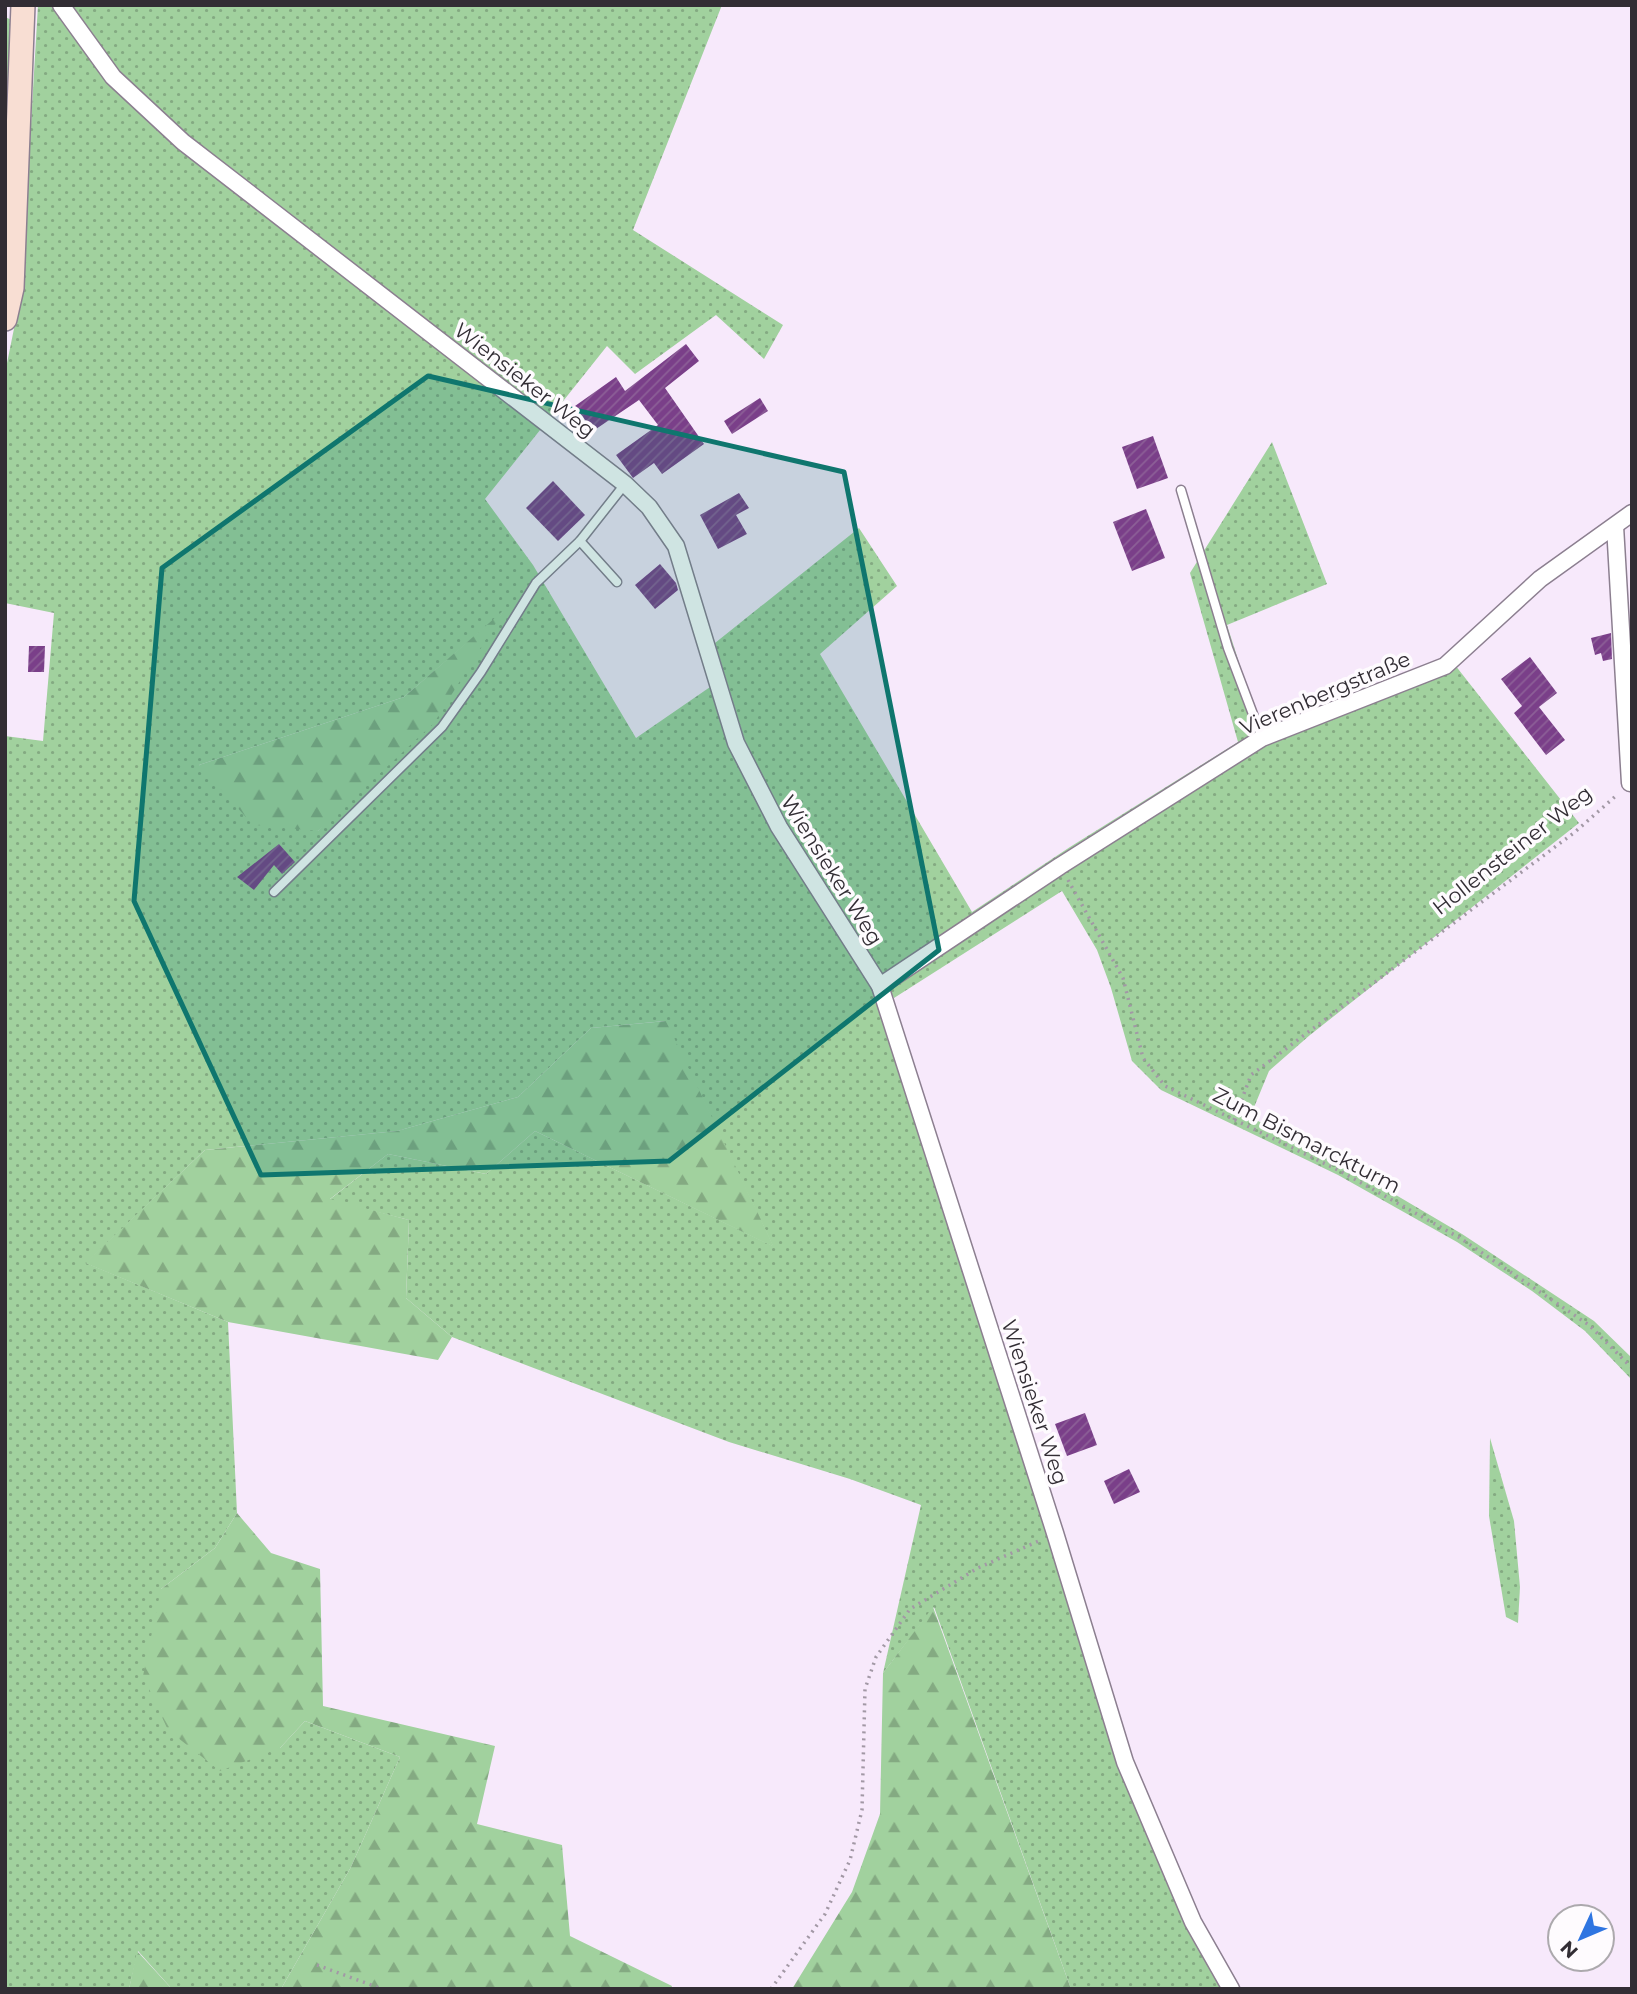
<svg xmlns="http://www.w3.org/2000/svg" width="1637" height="1994" font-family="Montserrat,sans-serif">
<defs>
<pattern id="green-dots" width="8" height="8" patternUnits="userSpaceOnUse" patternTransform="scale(1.75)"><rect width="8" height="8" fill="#a1d19e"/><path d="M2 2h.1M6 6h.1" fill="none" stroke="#84aa82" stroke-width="1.8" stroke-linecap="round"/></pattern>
<pattern id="forest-firs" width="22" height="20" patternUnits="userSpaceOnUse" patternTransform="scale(1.75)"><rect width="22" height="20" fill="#a1d19e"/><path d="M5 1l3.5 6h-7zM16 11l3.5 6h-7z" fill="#84aa82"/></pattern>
<pattern id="building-hatch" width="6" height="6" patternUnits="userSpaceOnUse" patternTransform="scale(1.75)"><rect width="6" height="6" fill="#7a3f89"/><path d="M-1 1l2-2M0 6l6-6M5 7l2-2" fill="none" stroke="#8c5f97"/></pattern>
</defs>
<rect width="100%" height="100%" fill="#f7e9fb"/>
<g fill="url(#green-dots)" fill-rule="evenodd">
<path d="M38,5H722L633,230L783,325L764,359L716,315L635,374L607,346L485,499L533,565L636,738L713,685L729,737L772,832L875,989L1096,1678L1222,1989H1071L934,1607L883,1673L921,1505L850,1479L729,1442L452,1337L406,1298L409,1220L329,1200L388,1154L486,1174L535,1131L773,1246L665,1021L591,1028L518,1097L397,1131L205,1150L86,1263L228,1322L237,1513L215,1548L161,1589L280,1748L305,1721L400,1757L351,1867L281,1989H172L138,1951L129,1989H5V736L43,741L54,613L5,603V373L21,294ZM503,612L318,831L199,765L404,697Z"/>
<polygon points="5,17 14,21 5,209"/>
<polygon points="1272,442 1327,584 1227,625 1261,731 1455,665 1579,823 1310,1035 1269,1071 1250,1117 1340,1162 1462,1234 1594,1321 1632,1358 1632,1380 1585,1331 1532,1291 1457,1242 1338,1175 1161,1090 1132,1061 1111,988 1097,950 1062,891 894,998 881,972 787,828 747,748 715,643 859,528 897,586 820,654 972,912 1070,847 1238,742 1190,573"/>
<polygon points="1490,1438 1514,1521 1520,1587 1518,1623 1506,1617 1489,1516"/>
</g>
<g fill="url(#forest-firs)">
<polygon points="504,610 434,723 318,831 253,825 199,765 404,697"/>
<polygon points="666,1021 774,1247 535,1131 486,1174 388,1154 330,1199 409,1220 406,1298 452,1337 438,1360 228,1322 85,1263 205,1150 397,1131 518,1097 591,1028"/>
<polygon points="237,1513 271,1553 320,1569 323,1706 495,1746 477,1824 562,1845 570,1936 672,1986 671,1989 281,1989 351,1867 400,1757 305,1721 280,1748 220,1771 168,1730 143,1676 161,1589 215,1548"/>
<polygon points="933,1607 1071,1989 792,1989 852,1892 880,1814 883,1673"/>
<polygon points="137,1951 172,1989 129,1989"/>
</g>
<g fill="url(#building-hatch)">
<polygon points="686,344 699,361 665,388 704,444 662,474 654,463 633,478 616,455 658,425 639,400 593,431 575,406 616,377 625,391"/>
<polygon points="760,398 768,411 732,434 724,421"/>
<polygon points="1153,436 1168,478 1137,489 1122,447"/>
<polygon points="553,481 585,515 558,541 526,508"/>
<polygon points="739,493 749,508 736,515 747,534 718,549 700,515"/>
<polygon points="1146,509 1165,558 1132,571 1113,522"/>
<polygon points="660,564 676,583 678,590 655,609 635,585"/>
<polygon points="1611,633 1612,659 1603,661 1601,653 1595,655 1591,638"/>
<polygon points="29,646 45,646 44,672 28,672"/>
<polygon points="1530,657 1557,693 1539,707 1565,740 1546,755 1514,713 1522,706 1501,679"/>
<polygon points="279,844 295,862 282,874 274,865 254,890 237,877"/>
<polygon points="1085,1413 1097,1445 1067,1456 1055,1424"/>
<polygon points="1129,1469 1140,1492 1114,1504 1104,1481"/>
</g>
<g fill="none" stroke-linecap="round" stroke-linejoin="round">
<defs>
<g id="service">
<polyline points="1181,490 1228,648 1262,738"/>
<polyline points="580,541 617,582"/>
<polyline points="274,892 442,727 481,672 536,583 580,541 625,484"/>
</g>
<g id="minor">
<polyline points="61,5 113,77 183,142 625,484 649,507 676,546 736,743 779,827 880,986 1055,1533 1125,1762 1193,1922 1231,1989"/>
<polyline points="1615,526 1630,783"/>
<polyline points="880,986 1060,866 1262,738 1445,666 1540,579 1632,513"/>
</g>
<polyline id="secondary" points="5,319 12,288 23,5"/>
</defs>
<use href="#service" stroke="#8c7f90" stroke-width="11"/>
<use href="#minor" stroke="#8c7f90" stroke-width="19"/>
<use href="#secondary" stroke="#8c7f90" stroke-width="26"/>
<g stroke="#a298a5" stroke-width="3.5" stroke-dasharray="2 5" stroke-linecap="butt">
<polyline points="1068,880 1123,978 1143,1058 1165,1086 1340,1171 1460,1238 1589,1325 1632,1368"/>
<polyline points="1234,1120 1251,1075 1575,832 1618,794"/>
<polyline points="317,1965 382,1989"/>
<polyline points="771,1989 825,1914 850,1860 862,1810 865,1689 876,1657 910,1609 978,1568 1041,1540"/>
</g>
<use href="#service" stroke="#fff" stroke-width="8"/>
<use href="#minor" stroke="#fff" stroke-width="16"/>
<use href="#secondary" stroke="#f8ded3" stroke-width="23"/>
</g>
<path fill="#0f766e" fill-opacity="0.2" stroke="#0f766e" stroke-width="5" stroke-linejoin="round" d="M428,376L844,472L939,950L669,1161L261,1175L134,901L162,568Z"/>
<g text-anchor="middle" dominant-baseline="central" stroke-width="7" stroke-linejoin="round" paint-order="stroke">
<g font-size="21" fill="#322d34" stroke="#fefbfe">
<text transform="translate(525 380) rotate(38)">Wiensieker Weg</text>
<text transform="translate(1325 693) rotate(-23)">Vierenbergstraße</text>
<text transform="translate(1512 850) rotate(-38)">Hollensteiner Weg</text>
<text transform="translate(832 870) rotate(58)">Wiensieker Weg</text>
<text transform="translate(1307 1140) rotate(27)">Zum Bismarckturm</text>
<text transform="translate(1035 1402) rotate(72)">Wiensieker Weg</text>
</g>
</g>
<rect width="1637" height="1994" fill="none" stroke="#322d34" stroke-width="14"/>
<g transform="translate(1581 1938) rotate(226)"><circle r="33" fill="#fefbfe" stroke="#aca9ad" stroke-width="2"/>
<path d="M0-5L12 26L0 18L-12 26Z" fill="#2f75e1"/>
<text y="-10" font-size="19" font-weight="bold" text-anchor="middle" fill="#322d34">N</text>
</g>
</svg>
